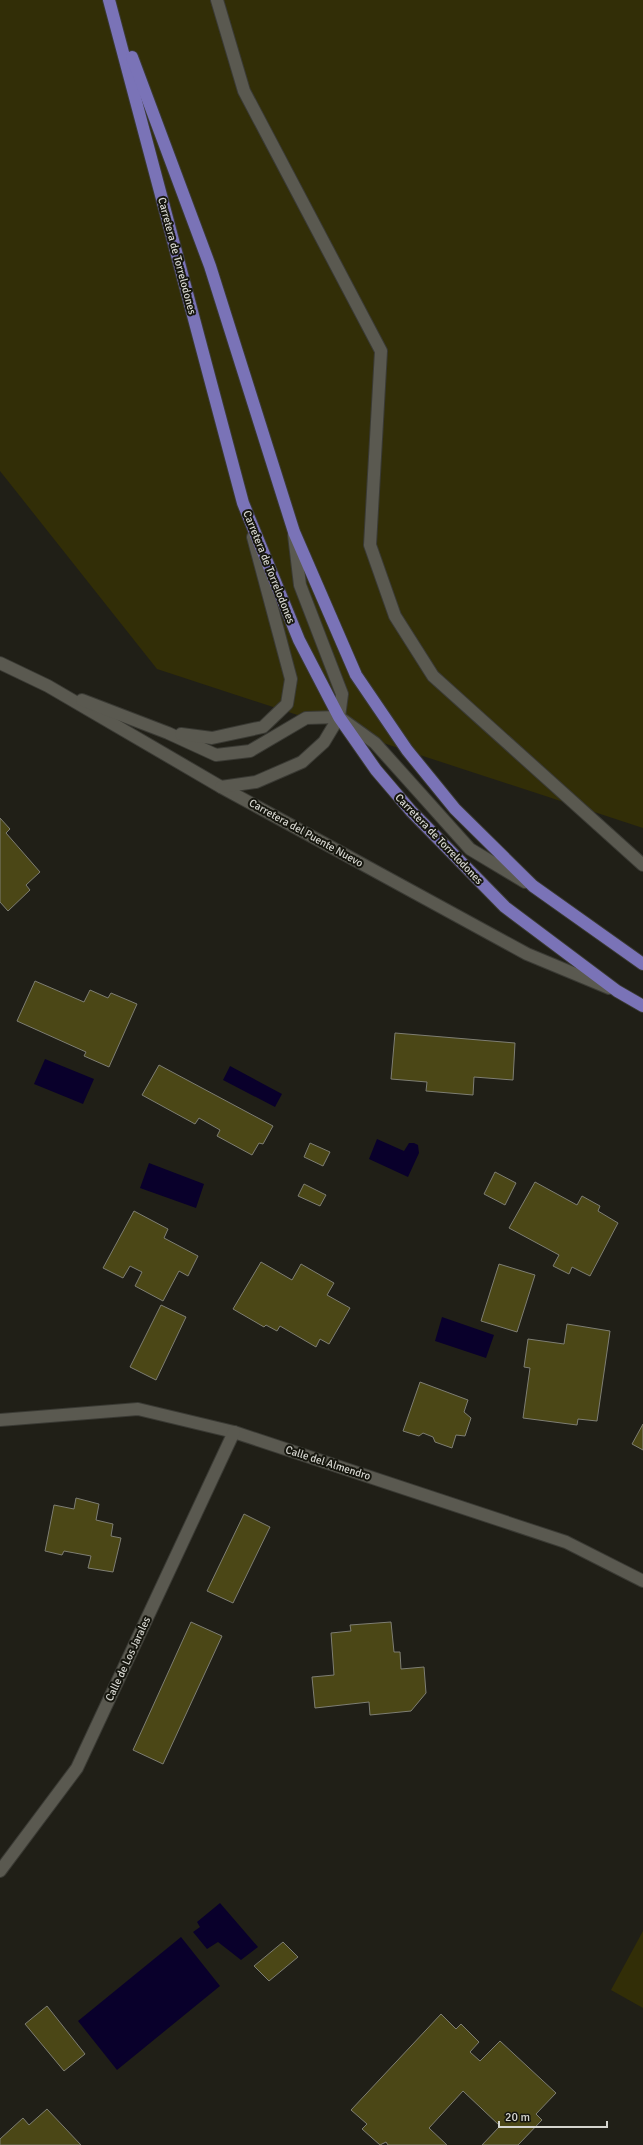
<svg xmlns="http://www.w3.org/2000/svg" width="643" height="2145" font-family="Signika,sans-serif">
<rect width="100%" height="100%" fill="#201f17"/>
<g fill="#322e07">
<polygon points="0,0 643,0 643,828 157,669 0,471"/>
<polygon points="643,1931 643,2008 611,1990"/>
</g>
<g fill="#09002b">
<polygon points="45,1059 94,1079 83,1104 34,1084"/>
<polygon points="230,1066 282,1094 275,1107 223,1080"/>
<polygon points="377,1139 404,1151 409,1143 414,1143 418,1145 419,1153 408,1177 369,1159"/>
<polygon points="149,1163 204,1184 196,1208 140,1188"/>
<polygon points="442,1317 494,1335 486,1358 435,1341"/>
<polygon points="220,1903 258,1947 241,1960 218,1942 207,1949 193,1932 200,1927 197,1922"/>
<polygon points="181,1937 220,1986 117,2070 78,2021"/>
</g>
<g fill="#4b4716" stroke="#7e7e73">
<polygon points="0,818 10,829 6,833 40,872 26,885 30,890 8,911 0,902"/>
<polygon points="35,981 84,1002 90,990 108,998 111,993 137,1004 109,1067 84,1056 86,1052 17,1021"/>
<polygon points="395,1033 515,1043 513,1080 474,1077 473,1095 426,1091 427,1082 391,1079"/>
<polygon points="159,1065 273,1126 263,1144 259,1143 252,1155 217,1136 220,1130 199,1118 195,1124 142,1095"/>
<polygon points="310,1143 330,1152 323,1166 304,1157"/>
<polygon points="495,1172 516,1183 505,1205 484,1194"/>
<polygon points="535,1182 577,1205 582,1196 600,1206 598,1211 618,1223 590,1276 572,1267 569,1274 553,1266 559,1255 509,1228"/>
<polygon points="304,1184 326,1195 320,1206 298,1196"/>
<polygon points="134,1211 168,1229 164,1238 198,1256 188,1276 179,1271 163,1301 135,1286 142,1272 130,1266 123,1278 103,1268"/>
<polygon points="261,1262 292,1280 301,1264 334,1283 327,1295 350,1308 329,1344 320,1339 316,1347 280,1326 277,1331 266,1325 264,1327 233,1309"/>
<polygon points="499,1264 535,1275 517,1332 481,1321"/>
<polygon points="161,1305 186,1317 156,1380 130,1367"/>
<polygon points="567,1324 610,1331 597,1421 578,1419 577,1425 523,1418 530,1368 524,1367 528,1339 564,1344"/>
<polygon points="420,1382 468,1400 464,1412 471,1418 465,1436 456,1435 452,1448 435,1442 433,1437 423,1433 419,1436 403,1431"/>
<polygon points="643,1424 643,1450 632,1444"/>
<polygon points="76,1498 99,1504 96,1520 113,1524 111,1536 121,1538 113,1572 88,1568 91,1556 64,1551 62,1555 45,1551 54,1505 74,1509"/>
<polygon points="244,1514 270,1527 233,1603 207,1591"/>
<polygon points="191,1622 222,1636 163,1764 133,1750"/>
<polygon points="391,1622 394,1652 400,1652 401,1669 424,1667 426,1693 411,1711 370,1715 369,1702 315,1708 312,1677 334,1675 331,1633 351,1631 350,1625"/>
<polygon points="283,1942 298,1957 269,1981 254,1966"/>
<polygon points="47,2006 85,2054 64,2071 25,2024"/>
<polygon points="441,2014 456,2029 461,2024 479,2042 470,2052 480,2061 500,2041 556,2093 536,2114 542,2120 518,2145 482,2145 500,2126 463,2091 429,2128 447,2145 388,2145 386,2142 380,2145 362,2129 367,2124 351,2110"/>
<polygon points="47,2109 81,2145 0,2145 0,2139 23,2118 29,2125"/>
</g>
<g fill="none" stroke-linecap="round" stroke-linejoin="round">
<defs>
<g id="minor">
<polyline points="217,0 244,91 381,351 370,545 395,616 433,676 643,865"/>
<polyline points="0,663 48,686 221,787 527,954 609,988"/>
<polyline points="82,700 168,733 216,755 250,751 306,718 339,717 375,743 470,849 525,882"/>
<polyline points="181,734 212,738 263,727 287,704 291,679 253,537"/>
<polyline points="221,787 256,782 302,762 324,742 339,717 342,694 300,585 294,535"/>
<polyline points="0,1420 138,1409 234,1432 566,1542 643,1581"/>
<polyline points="0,1871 77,1768 234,1432"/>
</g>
<g id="major">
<polyline points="109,0 243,503 299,640 339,717 376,770 411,811 505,907 617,991 643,1006"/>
<polyline points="132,57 210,266 294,532 356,675 407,750 455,809 533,886 643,964"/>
</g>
</defs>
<use href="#minor" stroke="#3a3a34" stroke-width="14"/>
<use href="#major" stroke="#3a3a34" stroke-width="14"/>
<use href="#minor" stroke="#5a5950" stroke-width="12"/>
<use href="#major" stroke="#7a73b7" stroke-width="12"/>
</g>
<g text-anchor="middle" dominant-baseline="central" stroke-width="4" stroke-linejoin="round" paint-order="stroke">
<g font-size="11" fill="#d5d5cf" stroke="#16160e">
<text transform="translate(177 256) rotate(75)">Carretera de Torrelodones</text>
<text transform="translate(269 567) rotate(68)">Carretera de Torrelodones</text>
<text transform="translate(306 833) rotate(29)">Carretera del Puente Nuevo</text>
<text transform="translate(439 839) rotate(46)">Carretera de Torrelodones</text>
<text transform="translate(328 1463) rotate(18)">Calle del Almendro</text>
<text transform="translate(128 1659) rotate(-65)">Calle de Los Jarales</text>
</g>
</g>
<path d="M499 2121v6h108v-6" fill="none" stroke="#d5d5cf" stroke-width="2"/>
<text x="505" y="2121" font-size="12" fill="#d5d5cf" stroke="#16160e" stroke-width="3" paint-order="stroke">20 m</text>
</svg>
